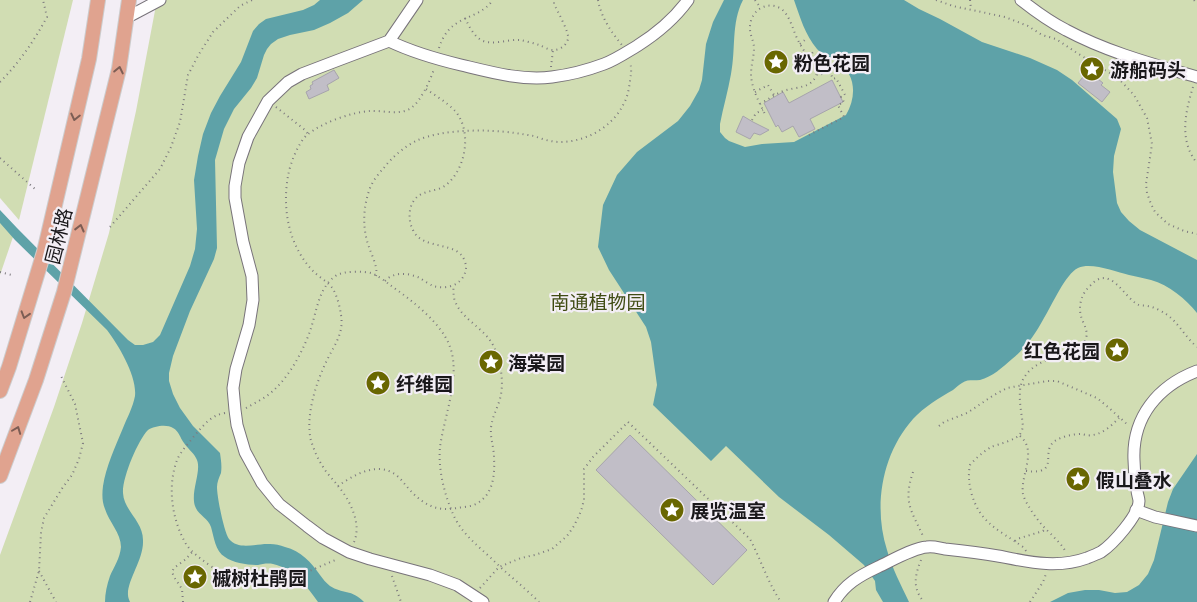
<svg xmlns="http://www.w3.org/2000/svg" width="1197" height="602" font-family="'Exo 2','Noto Sans SC',sans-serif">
<rect width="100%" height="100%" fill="#f3eef5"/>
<g fill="#d1ddb3">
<polygon points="0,0 73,0 19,220 0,198"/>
<polygon points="157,0 1197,0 1197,602 0,602 0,555 54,407 82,323 109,233 136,111"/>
<polygon points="0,217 14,234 0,275"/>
</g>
<g fill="#5ea2a8">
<path d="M320,0H363L348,13L330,23L314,30L290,35L278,39L271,44L267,49L264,55L257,78L251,88L234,109L224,129L215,160L217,248L214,259L190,311L173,356L169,373V381L173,394L180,408L193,426L220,453C221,460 222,466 221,473C219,478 217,482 217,487C217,497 224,532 229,539C239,551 257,543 270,544C275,544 280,545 285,547C301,551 311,562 320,575C323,579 326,583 330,586C342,594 352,589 364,602H318C307,586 293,568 273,564C268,563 262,564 258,565C248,565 233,563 225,557C215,551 214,537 211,527C208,518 198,515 195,506C190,491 203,469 196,458C193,452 187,448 184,443C180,438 179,431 173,428C167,424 154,426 148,430C138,440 122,478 123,493C124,511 143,521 143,540C144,559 127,580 128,595C128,597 129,600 130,602H105C105,593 107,585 110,576C114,567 120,558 121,547C121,533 109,522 105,509C102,502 102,494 103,486C106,467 115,447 123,428C127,418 133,407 135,396C137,376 119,346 107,330L15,240L0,223V210L17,228L128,340L135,345H143L153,342L160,335L190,266L195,249L197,229L194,180L198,156L203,134L211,113L220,96L241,62L253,31L259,24L266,19L303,10L314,5Z"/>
<path d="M724,0H743C731,23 736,49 731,74C728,91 723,108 720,124V132L725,138L729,141L745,147L762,144L794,142L846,115C857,96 856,74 837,61C830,57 822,55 817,49C805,35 800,17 794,0H904L919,9L940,19L982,42L1030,58L1057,70L1072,80L1117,119L1121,129L1114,156L1113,172L1117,203L1121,212L1129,221L1140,230L1197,260V313C1186,299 1169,285 1151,280C1144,278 1137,277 1129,275C1115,272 1092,262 1078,268C1066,273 1051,307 1044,318C1036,333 1025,349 1012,359C1003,367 992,377 980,380C974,381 967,379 962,383C958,385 956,388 953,390C939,398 924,407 913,419C882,454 873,506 887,550C892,568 901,585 909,602H883L876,590L875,581L864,565L829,535L779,497L726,446L711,461L653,405L657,385L651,342L646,327L609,270L598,247L603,205L617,175L637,152L678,121L690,106L699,90L702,80L706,44L713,22Z"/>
<polygon points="1197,454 1197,602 1050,602 1068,593 1085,590 1099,590 1115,593 1127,592 1139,585 1148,574 1154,560 1168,502 1173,489"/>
</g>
<g fill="#c1bec7" stroke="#a7a4ac">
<polygon points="334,70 339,78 327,85 329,90 309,99 306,92 311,89 310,86 313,84 312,82"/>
<polygon points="1088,71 1103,83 1101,85 1110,92 1102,102 1078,83"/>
<polygon points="832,80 843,102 810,119 815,129 799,137 793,126 782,132 778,125 776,127 764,103 783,92 789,103"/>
<polygon points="743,116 753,122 769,130 760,135 754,133 750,139 736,132"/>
<polygon points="630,435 747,550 713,585 596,470"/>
</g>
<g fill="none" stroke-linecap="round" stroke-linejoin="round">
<defs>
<g id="minor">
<polyline points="417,0 389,41 336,61 302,74 288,82 268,101 248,137 239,163 235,186 235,198 243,242 252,276 253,300 249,325 236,369 233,388 235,410 237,425 245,452 262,483 279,504 307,526 323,538 349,552 370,559 430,575 457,585 483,602"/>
<path d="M1021,0C1035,11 1050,22 1066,30C1107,52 1152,64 1197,77"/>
<polyline points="126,18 160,0"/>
<path d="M389,41C412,52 436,59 461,65C490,72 522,81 552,77C568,75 588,70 604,64C615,60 627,52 637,46C656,34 675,18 688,0"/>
<polyline points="1136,510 1155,517 1197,526"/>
<path d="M834,602C845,584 859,576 878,567C891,561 913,548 927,547C933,546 939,548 945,549C963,551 980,553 998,556C1029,562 1057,569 1087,558C1092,556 1097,554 1101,552C1113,544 1139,515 1139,501C1139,498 1137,494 1137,490C1135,480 1134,470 1134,460C1132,417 1158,386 1197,371"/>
</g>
<g id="major">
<polyline points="0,391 9,367 44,252 89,59 98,0"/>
<polyline points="0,476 36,380 64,292 119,69 129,0"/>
</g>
</defs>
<use href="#minor" stroke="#78737a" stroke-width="13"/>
<use href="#major" stroke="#cccccd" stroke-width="16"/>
<g stroke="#7d7a7f" stroke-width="2" stroke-dasharray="1 4" stroke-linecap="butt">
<path d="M598,0C601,17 611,32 622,45"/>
<polyline points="755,0 760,7"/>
<polyline points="936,0 953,6 1005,17 1028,26 1042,35 1056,39 1077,53 1118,78 1134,95 1147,118 1152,144 1146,184 1147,193 1151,204 1155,212 1168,224 1184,231 1197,234"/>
<polyline points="970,0 971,9"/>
<polyline points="1194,0 1197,3"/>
<path d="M465,18C469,26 473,35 481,40C492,46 508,39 520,40C526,41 533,43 539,45C543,46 548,50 553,50C560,50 566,46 568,39C570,34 557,10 554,4V0"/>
<polyline points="800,44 806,39"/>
<path d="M439,48C450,13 477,22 493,0"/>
<polyline points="809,57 814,51"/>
<polyline points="551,67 553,50"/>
<polyline points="1111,74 1118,63"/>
<path d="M0,82C19,63 34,41 47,17L43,0"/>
<path d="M1193,87C1185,113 1179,141 1197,163"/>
<polyline points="755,92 768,85 774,95"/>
<path d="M760,104C767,100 774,95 781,92C797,85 815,91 818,68C811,61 805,53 800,44C793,33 791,15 780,8C764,0 749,13 750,29C750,35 754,42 754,48C754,59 749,70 752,82C754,93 760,104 765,114"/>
<polyline points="276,107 305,130 308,134"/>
<polyline points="752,120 756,113 763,110"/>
<polyline points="809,135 844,117 838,105 844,102 841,97 845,95 836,78 833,79 829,70 820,75 817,75"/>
<polyline points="0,158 35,189"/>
<polyline points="110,227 160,169 171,147 180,122 188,75 199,54 213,32 240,6 252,0"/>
<polyline points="0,272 12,275"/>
<path d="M376,276C378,267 372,256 369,247C362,228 363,207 370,188C373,181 378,174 383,169C392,157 405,146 418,140C443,129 488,129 515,133C522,134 528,135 534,136C542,139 551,142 560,142C586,142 613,127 624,103C628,96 629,88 630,81C631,74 632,69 630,62"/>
<path d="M385,281C394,271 409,273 420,278C424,281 429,284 433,286C444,289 457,287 463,277C466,272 467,267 465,262C459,240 422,251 413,230C408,221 408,206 416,198C423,190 437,192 446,185C466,169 472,132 456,112C448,103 436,96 426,89"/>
<path d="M246,408C257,402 269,396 277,387C292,372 305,347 311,328C317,310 319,286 337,275C344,271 363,271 371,273C377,275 385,281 390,285C410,299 442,323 450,347C461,376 444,417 440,447C438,469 444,493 453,514C461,533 477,545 492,559C507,574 524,587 539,602"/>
<path d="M225,413C211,415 204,425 195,435C189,443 181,451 177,460C167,487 172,520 186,544C192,553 206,563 215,569C228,578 250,585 266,584C291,581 315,568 338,559"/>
<polyline points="939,426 944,422 967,413 994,395 1007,388 1047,381 1057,381 1097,398 1108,407 1129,426"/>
<path d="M1020,436C1038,451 1020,475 1023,494C1024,498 1026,502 1028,505C1034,516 1042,526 1052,535C1057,541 1063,545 1066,553"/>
<path d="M1026,471C1062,475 1039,452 1055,441C1062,436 1074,434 1082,434C1086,435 1090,436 1093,435C1104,433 1112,425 1119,418"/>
<path d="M913,472C903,502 911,510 923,536"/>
<path d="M338,486C352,476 374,463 391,472C398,475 403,482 408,488C422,504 436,512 457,508C463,507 470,507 476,504C493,495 495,476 494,458C494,447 490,438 491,428C492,418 496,411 499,402C505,385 501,363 494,347C485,328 462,320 455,301C453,296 454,291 453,286"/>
<polyline points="1015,541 1017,539 1043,531 1045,529"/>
<path d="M354,542C362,524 350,500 338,486C333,479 326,473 322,465C317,458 314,449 311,441C305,416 316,383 327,360C335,344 344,333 341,315C340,307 337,296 333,289C328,282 319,277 313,271C289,246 282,210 288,176C290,164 298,143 307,135C321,123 352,112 370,111C383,110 399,116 411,108C421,101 430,81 434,69"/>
<path d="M1026,551L1023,547C998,529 980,524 971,492C969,482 968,475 970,465C976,458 983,452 991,447C999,444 1016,440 1020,434C1022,432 1022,429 1023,427C1022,415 1019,403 1020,391C1022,362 1058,357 1080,347C1095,332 1080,325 1080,309C1080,299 1084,291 1091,285C1110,264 1124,297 1137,304C1140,306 1144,305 1148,306C1154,307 1161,311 1166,314C1179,323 1185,337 1197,347"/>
<path d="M921,560C915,575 912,588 924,602"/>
<polyline points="39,571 56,602"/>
<polyline points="392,576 401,602"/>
<path d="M480,588L499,567L521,558L535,555L552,549L567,536L574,526L581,511L584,500V469L593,457L628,422L750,539C761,560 768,583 781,602"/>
<polyline points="30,602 39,571 41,533 44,518 63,487 72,475 79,459 83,443 75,404 61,376"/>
<polyline points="183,602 182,589 174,577 172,572 174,568 186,559 193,551"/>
<polyline points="1030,602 1043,582 1046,574"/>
</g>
<use href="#minor" stroke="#fff" stroke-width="11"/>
<use href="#major" stroke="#e0a38f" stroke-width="14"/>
</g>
<defs><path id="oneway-chevron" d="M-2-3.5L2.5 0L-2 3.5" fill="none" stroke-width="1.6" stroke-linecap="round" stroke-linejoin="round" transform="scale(1.25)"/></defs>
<g stroke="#7c5d54">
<use href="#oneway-chevron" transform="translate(119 70) rotate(-78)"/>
<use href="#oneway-chevron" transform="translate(75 117) rotate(103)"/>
<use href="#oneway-chevron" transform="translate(80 228) rotate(-76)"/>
<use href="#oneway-chevron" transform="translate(25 315) rotate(107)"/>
<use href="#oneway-chevron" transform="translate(17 430) rotate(-69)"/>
</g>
<defs>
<symbol id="sight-disc" viewBox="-11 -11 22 22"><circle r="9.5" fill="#696701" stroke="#f3eef5"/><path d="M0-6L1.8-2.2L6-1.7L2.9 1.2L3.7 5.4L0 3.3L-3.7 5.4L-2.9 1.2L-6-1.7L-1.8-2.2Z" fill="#fff"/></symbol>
</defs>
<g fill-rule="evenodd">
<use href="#sight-disc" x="762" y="48" width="28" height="28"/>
<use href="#sight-disc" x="1078" y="55" width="28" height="28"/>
<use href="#sight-disc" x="1103" y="336" width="28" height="28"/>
<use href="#sight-disc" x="477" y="348" width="28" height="28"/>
<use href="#sight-disc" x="364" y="369" width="28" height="28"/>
<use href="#sight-disc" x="1064" y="465" width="28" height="28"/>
<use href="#sight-disc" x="658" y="496" width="28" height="28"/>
<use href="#sight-disc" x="181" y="563" width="28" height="28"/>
</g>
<g text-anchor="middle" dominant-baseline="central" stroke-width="4.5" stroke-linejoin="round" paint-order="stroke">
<g font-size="19" font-weight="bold" fill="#19171a" stroke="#f3eef5" text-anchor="start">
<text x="794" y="62">粉色花园</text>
<text x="1110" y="69">游船码头</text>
<text x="1100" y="350" text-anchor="end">红色花园</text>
<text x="508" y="362">海棠园</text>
<text x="396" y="383">纤维园</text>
<text x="1096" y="479">假山叠水</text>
<text x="690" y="510">展览温室</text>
<text x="212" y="577">槭树杜鹃园</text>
</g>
<g font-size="19" fill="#19171a" stroke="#f3eef5">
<text transform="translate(58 236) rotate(-76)">园林路</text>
</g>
<g font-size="19" fill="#404c14" stroke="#f3eef5">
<text x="598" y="301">南通植物园</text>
</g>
</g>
</svg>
